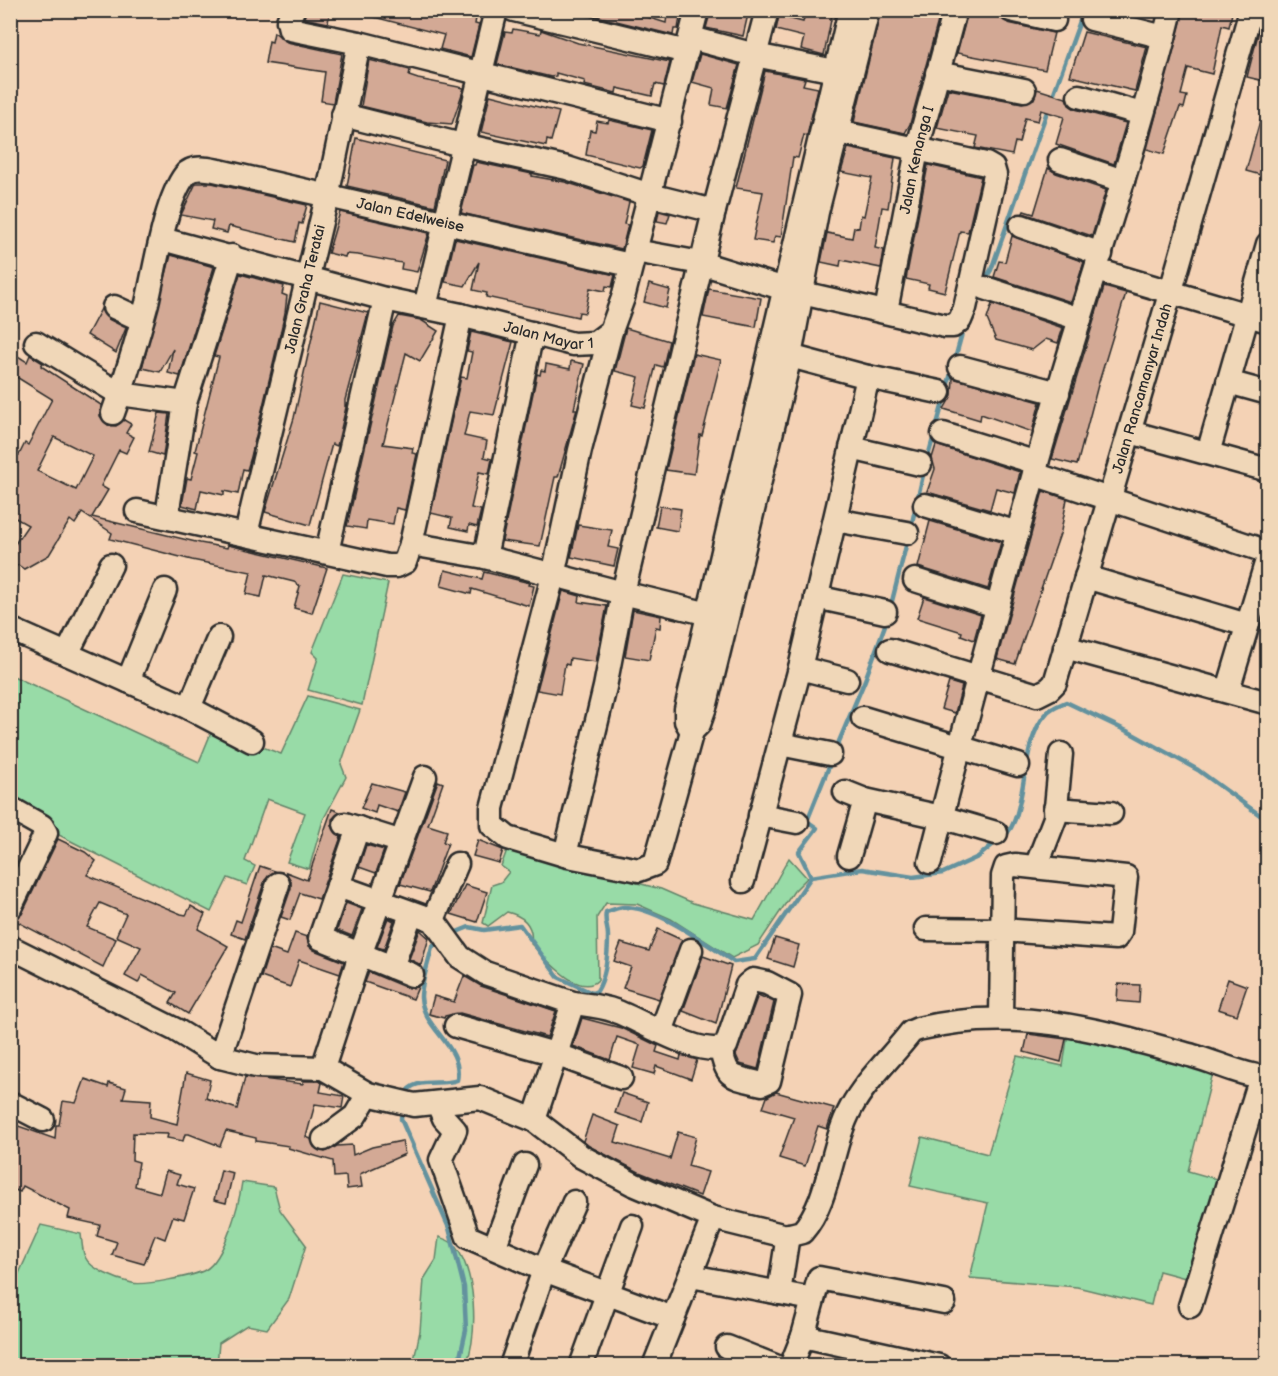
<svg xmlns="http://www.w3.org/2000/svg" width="1278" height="1376" font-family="'Balsamiq Sans',sans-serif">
<rect width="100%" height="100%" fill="#f4d2b5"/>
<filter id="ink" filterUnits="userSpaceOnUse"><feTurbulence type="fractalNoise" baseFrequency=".0167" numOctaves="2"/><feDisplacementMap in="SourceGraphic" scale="12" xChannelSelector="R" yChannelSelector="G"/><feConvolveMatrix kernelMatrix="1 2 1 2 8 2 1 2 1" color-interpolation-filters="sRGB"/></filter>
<g filter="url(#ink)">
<g fill="#98dba7" stroke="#628369" stroke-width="1.5">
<polygon points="343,574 388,583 362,705 308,690 318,658 312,652"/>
<polygon points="11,675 199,762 213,728 281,754 308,696 360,710 341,764 346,777 323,820 309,869 287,862 305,813 267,799 245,861 255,866 247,885 228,878 211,912 59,835 11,806"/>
<path d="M507,850L661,889L693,903L754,920L789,858L807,878L794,891L758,945L732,958L671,919L637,904L606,903L597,917L598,980C579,999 545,957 531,944C534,925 524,916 507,912L488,926L483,923L492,885L501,882L509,872L501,866Z"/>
<polygon points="1068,1033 1214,1069 1188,1171 1220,1180 1193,1280 1159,1271 1151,1305 1077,1287 970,1278 988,1203 910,1186 922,1137 988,1154 1017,1056 1063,1066"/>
<path d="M242,1182L274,1187L280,1210L306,1245L289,1299L267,1329L247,1325L219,1343L217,1365H11V1279L16,1280L41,1225L81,1234C82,1241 82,1250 85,1257C91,1270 118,1280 132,1283C144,1286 194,1276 205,1270C225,1259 239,1204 242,1182Z"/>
<path d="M439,1237C444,1239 452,1241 455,1246C477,1273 478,1334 466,1365H413L420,1331L424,1279L436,1260Z"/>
</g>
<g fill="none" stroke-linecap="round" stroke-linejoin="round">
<g stroke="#64929e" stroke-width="4.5">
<polyline points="1052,98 1084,10"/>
<polyline points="984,281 991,270 1049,106"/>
<polyline points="946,391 963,330"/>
<polyline points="927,460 944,399"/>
<polyline points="911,527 924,471"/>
<polyline points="890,609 908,538"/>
<polyline points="835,751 865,680 888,617"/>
<path d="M1004,836C1028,818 1019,743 1046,714C1050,708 1059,705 1066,702L1129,732L1198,770L1268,821"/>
<polyline points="811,877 799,852 817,828 807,821 832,759"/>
<path d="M452,934L469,927L484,930L520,925L558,977L592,993L597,991C606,976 608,954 608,936C608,927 604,922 606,912C611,911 618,907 624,907C658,907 706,944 734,962L755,959L811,877L862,869L913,877L943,873L978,857L997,841"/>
<path d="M404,1096C413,1075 441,1087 457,1080C464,1046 423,1030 421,997C421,982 429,962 432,947L440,942"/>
<polyline points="402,1110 401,1119 449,1228 464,1287 466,1330 458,1366"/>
</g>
</g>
<g fill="#d3a995" stroke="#2b2b2b" stroke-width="1.5" fill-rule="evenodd">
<polygon points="306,10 330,10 328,23 304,18"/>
<polygon points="367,10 425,10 476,18 475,24 479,25 471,57 440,49 444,35 366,15"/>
<polygon points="593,10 625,10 666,23 667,15 680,17 678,29 674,29 673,35 592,15"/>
<polygon points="711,10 749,10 743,36 706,28"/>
<polygon points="806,10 833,10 824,55 801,49 804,37 776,30 779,16 803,22"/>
<polygon points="881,10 941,10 910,124 905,133 854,122"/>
<polygon points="1184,10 1232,10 1232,13 1229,27 1222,25 1212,74 1188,68 1181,95 1187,96 1184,108 1180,107 1164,154 1147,149"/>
<polygon points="1264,11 1268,11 1268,82 1247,77"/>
<polygon points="968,12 994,17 994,13 998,14 1008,23 1054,33 1045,70 957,53"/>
<polygon points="513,29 540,34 541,30 578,43 670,62 664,86 655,84 652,96 617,88 616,93 584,85 585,81 556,73 556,76 551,77 497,64 505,32 512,33"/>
<polygon points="274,32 287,42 342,54 333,103 321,101 325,72 265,63 269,41 272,42"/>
<polygon points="1084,32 1147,47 1135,91 1070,76"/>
<polygon points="700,54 739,65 727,108 711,105 714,88 692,82"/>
<polygon points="369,60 410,70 409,76 418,79 464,88 452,124 427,122 361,106"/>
<polygon points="765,71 805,79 803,85 818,88 807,136 804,135 798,158 793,157 781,237 775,236 773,243 753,240 763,192 736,188"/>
<polygon points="948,89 1022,103 1034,99 1037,89 1066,98 1069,105 1075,109 1126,123 1114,164 1056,144 1064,117 1041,110 1038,121 1025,118 1019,143 1015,142 1012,155 975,148 978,136 937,128"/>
<polygon points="490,95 559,112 551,141 547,140 546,146 481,132"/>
<polygon points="1263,110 1268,110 1268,177 1246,171"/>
<polygon points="609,120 652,130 643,166 640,168 586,155 590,130 595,131 597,121 608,123"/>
<polygon points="356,138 445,160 435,206 347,186"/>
<polygon points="848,148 895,158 888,208 882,207 875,248 884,250 881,268 841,260 840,266 821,262 827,233 852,238 854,227 859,228 861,215 864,216 872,178 841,172"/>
<polygon points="476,162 532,174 532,176 565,182 629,202 624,224 628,225 622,249 461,213 473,165 475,165"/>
<polygon points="928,165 981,177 968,232 960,231 945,292 928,288 929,284 906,279"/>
<polygon points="1048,168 1056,173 1106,190 1092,236 1023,213 1024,211 1034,214"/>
<polygon points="196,183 212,183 307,205 302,224 299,223 295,242 229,226 227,233 211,229 213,221 181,215"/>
<polygon points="659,211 670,214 667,223 657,221"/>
<polygon points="340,212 429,233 417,272 401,269 402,263 358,255 346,254 345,257 328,253"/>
<polygon points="1012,236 1084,262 1071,302 994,277 999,261 1005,262"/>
<polygon points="455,239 615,275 612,287 606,286 605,291 590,288 585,313 579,312 578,317 486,297 487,293 473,290 479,262 465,286 445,282"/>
<polygon points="171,255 214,267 180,376 168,373 173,349 160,372 142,368"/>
<polygon points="240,274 284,286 282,294 287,296 285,313 251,457 247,470 243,469 238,494 224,491 224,495 201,490 197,509 182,505 187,478 191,479 198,452 195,451 219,357 214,356"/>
<polygon points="649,284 670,290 666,308 644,302"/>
<polygon points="1104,287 1126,293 1098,385 1077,465 1052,459"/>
<polygon points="709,289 761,298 756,327 703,317"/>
<polygon points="320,301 368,313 345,400 345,407 347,403 337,446 332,444 310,525 265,512 294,418"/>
<polygon points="992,304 1063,328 1058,343 1046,339 1032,350 996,340 987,319"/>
<polygon points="101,309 108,319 126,328 116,353 87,335"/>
<polygon points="399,316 421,320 438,331 420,361 406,353 383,444 413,448 412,453 417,454 405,510 396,508 393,524 367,520 366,529 347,526 393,326"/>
<polygon points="626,328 669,341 663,367 656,365 645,408 632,405 639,377 615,371"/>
<polygon points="471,332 513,342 494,415 470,411 464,436 487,441 484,457 492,459 489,474 479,472 471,508 481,510 477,527 469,525 468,531 450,527 452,518 431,513 461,377 467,378 472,352 467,351"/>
<path d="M10,351L27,362L30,355L43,363L41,366L101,405L100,416L108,425L116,426L124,420L131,424L126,433L134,437L126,453L119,450L101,486L108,490L92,517L200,543L227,548L228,545L327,568L312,613L294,608L300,586L294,582L266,575L261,597L246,594L251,572L192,560L110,539L112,533L82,513L75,524L70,520L49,555L24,569L18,565L10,572V542L15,544L28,525L10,515V451L19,455L25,443L28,445L52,399L10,373ZM54,437L93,456L76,490L37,471Z"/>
<polygon points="694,354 721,360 702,436 700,435 694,474 666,470"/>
<polygon points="571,361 584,364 574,409 577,409 558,477 555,477 540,546 502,541 537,374 540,375 541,370 545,371 546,364 570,369"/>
<polygon points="953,378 1040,402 1032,432 981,414 980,420 944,409 952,395"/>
<polygon points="159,413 169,414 163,456 149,452"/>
<polygon points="936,445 1020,472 1015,493 996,488 990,510 927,492 935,469 932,458"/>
<polygon points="1043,491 1067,499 1061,531 1015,664 997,659"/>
<polygon points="660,506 681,509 678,531 656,527"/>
<polygon points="930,521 1001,542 988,589 918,567"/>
<polygon points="578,525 612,530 608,547 618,549 614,566 571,557"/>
<polygon points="445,570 482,579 484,572 530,583 529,585 534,586 529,606 472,589 471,594 441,586"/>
<polygon points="563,591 580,596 579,602 607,606 596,662 570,658 569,665 565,664 560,694 537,690"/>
<polygon points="924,597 981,615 974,640 961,635 962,632 917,618"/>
<polygon points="633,610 661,616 660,628 656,627 649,660 625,656"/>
<polygon points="949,682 962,686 955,713 941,709"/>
<polygon points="438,781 443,783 428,825 447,831 443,842 448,843 430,892 400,884"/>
<polygon points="372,783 405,792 398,812 377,805 375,813 361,808"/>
<polygon points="332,809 340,812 332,819 332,826 341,837 319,899 300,893 290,920 281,917 291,888 291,881 286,872 307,880"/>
<polygon points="58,839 85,852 96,861 87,875 181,914 186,915 191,906 205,914 198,929 228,946 188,1014 170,1003 176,993 142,975 138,983 125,976 141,947 116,936 126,914 100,903 87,927 116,939 103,967 14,920 22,914"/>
<polygon points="478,840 503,850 499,863 473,856"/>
<polygon points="366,845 384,850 376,873 359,867"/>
<polygon points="260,866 275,871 265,880 245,939 231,934 236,920 241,922"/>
<polygon points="465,885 487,892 477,922 451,914"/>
<polygon points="346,903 362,909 352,936 337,930"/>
<polygon points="388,918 394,921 384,949 377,947"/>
<polygon points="658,929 682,940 659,999 623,988 631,967 614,961 621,943 649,951"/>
<polygon points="420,930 429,938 421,965 409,959"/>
<polygon points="295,933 307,937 309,946 314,950 344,962 340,974 299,960 290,987 261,977 270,949 287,955"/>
<polygon points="775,938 799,945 793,967 768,959"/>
<polygon points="703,956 731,966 716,1024 683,1011"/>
<polygon points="369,972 407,988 418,987 413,999 365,982"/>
<polygon points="464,976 481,986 556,1011 547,1037 460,1013 445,1016 444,1018 429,1014 434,996 454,1002"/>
<polygon points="1228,979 1247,986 1237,1015 1218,1009"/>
<polygon points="1118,984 1140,985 1139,1003 1117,1001"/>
<polygon points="758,995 774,1002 758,1069 740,1064 736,1055"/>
<polygon points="582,1018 621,1028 658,1046 656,1052 680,1060 681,1055 697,1060 691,1079 656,1066 654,1074 633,1068 640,1045 617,1037 610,1060 573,1046"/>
<polygon points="1028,1034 1066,1039 1061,1062 1024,1052"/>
<polygon points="186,1073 210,1080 206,1098 237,1109 245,1077 303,1084 303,1081 319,1081 322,1083 320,1092 344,1096 342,1108 315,1104 306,1137 311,1139 314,1147 325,1152 337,1146 352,1145 353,1155 372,1147 402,1141 405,1154 360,1174 362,1187 347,1189 346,1176 334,1177 333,1161 288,1148 289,1146 256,1141 256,1138 226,1131 220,1146 189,1134 185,1134 183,1141 167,1138 168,1134 133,1133 132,1160 139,1162 135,1186 160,1193 166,1171 180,1175 177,1184 194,1189 184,1219 173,1216 165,1239 155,1235 144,1264 112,1255 117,1242 97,1236 100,1225 68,1218 70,1210 23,1186 20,1192 10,1188 10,1123 55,1139 56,1125 59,1125 63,1101 76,1103 85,1079 108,1087 109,1083 126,1088 123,1098 151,1100 150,1117 177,1124"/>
<polygon points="776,1092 834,1108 827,1129 818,1126 805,1166 779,1158 794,1117 763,1108 767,1097"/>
<polygon points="622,1093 648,1102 642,1122 615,1113"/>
<polygon points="592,1115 620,1126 615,1142 670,1159 678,1132 696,1137 688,1166 708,1172 700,1196 639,1172 589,1146 583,1141"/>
<polygon points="221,1170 233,1173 226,1203 214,1200"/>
</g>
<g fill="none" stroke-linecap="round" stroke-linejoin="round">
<defs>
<g id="minor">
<polyline points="293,10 288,21 290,29 359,43 670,121"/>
<polyline points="514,10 687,52"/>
<polyline points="850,10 686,709 686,721 692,731 699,724 706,704 727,618 790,356 817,212 868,10"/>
<polyline points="1011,10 1054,20"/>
<polyline points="1092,19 1164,37"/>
<polyline points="691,38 755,55 850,74"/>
<polyline points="937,73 1024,90"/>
<polyline points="1079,96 1142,114"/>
<polyline points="343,115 454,143 567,168 650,195 714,211"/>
<polyline points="1060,160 1123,181"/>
<polyline points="1021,226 1101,254"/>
<path id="s1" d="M162,239L385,299L461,315L573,344L595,343L611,331L623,298L697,10"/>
<polyline points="635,251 701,263 785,289 945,326 953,326 960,320 965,308 995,175 993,168 986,164 824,129"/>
<polyline points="1096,270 1268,321"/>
<polyline points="985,288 1080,319"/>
<polyline points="114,307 142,320"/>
<polyline points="425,307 496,10"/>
<path id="s2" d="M886,311L917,150L955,10"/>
<polyline points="611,331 580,450 553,576 492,808 492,825 508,838 568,856 639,870 655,864 692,731"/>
<polyline points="36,343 120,394 185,403"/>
<polyline points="775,352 868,377 939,392"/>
<polyline points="960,367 1058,393"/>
<polyline points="1228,382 1268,393"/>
<path id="s3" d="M113,413C126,377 137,340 147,303C155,269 165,201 185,175C192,165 209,169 219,171L630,265"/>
<polyline points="1130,432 1268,470"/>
<polyline points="943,434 1037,463"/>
<polyline points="851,448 920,464"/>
<polyline points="1208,453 1268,244"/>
<polyline points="1034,474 1268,552"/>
<polyline points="925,505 1018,533"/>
<polyline points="137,511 387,566 397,566 405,562 411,544 485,557 623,593 605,687 565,855"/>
<polyline points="167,515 185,403 232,256"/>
<polyline points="835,520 907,533"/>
<path id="s4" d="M246,534L327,197L359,43"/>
<polyline points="411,544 461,315"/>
<polyline points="327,552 385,299"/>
<polyline points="485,557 532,333"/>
<polyline points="1086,577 1247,625"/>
<polyline points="915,580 996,606"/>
<polyline points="816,597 885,612"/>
<polyline points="721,617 623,593 714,211 767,10"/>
<polyline points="10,629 189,708 252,741"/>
<polyline points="1065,647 1268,703"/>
<path id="s5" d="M890,650L1037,695L1049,689L1055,683L1170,294L1251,10"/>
<polyline points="67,654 111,565"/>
<polyline points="800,668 847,680"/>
<polyline points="128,681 165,590"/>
<polyline points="1228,690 1268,557"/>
<polyline points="189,708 219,637"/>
<polyline points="863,718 1018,765"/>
<polyline points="780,744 830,754"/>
<polyline points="845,792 865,800 941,817 996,833"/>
<polyline points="10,808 42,826 46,833 10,908"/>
<polyline points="1055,809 1111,813"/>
<polyline points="760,815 797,822"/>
<polyline points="345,824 402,842"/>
<polyline points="358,828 320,938 392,967 411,914"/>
<polyline points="849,856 865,800"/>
<path d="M930,862C964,728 1000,596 1037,463C1079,312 1133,163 1171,10"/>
<polyline points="1036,867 1055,818 1061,754"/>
<polyline points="743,881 800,668 868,377"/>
<polyline points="338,886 433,920 460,957 485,973 573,1003 534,1120"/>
<polyline points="433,920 457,864"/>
<polyline points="926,929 1002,930 1116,938 1120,932 1126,877 1015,865 1006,867 1003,876 1001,1017"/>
<path d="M10,947L176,1030L220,1057L256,1066L323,1068L368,1094L414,1105L480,1098L534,1120L582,1157L633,1184L713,1218L786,1236L802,1232C831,1199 830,1146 851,1108C866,1080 892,1057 911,1032L918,1029C1016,1005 1099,1030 1193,1056C1218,1063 1241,1075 1268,1078"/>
<polyline points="392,967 412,975"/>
<path d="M573,1003C587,1005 602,1006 615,1011C640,1019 702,1060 726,1046L747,985L753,980L767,983L790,995L769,1081L762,1084C733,1076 727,1081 721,1049"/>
<polyline points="456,1026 555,1054 621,1078"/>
<polyline points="661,1032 691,950"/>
<polyline points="220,1057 278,884"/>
<polyline points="323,1068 360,955 425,777"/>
<polyline points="10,1103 43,1120"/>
<polyline points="438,1104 444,1118 455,1130 441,1160 468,1237 544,1270 673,1318"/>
<polyline points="324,1139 355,1116 368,1094"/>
<polyline points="494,1248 525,1165"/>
<polyline points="691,1276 812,1299"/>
<polyline points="779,1293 788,1235"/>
<polyline points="1190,1306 1261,1077"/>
<polyline points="803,1336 939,1366"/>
<polyline points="727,1347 775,1366"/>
<polyline points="511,1366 544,1270 574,1202"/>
<polyline points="581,1366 632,1226"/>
<polyline points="654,1366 713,1218"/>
<polyline points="791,1366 803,1336 819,1278 944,1302"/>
</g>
</defs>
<use href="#minor" stroke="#2b2b2b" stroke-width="27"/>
<use href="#minor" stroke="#f0d7b8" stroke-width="22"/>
</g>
</g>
<g text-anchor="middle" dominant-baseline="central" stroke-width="4.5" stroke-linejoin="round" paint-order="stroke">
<g font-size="15" fill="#2b2b2b" stroke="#f0d7b8">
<text stroke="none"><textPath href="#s2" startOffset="154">Jalan Kenanga I</textPath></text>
<text stroke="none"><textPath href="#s3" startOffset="482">Jalan Edelweise</textPath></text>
<text stroke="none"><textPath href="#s4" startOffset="252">Jalan Graha Teratai</textPath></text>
<text stroke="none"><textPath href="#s1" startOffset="399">Jalan Mayar 1</textPath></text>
<text stroke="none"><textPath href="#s5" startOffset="483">Jalan Rancamanyar Indah</textPath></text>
</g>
</g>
<rect width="1278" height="1376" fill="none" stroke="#f0d7b8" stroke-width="36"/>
<rect x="18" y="18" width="1242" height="1340" fill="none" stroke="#2b2b2b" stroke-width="2" filter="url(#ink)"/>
</svg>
